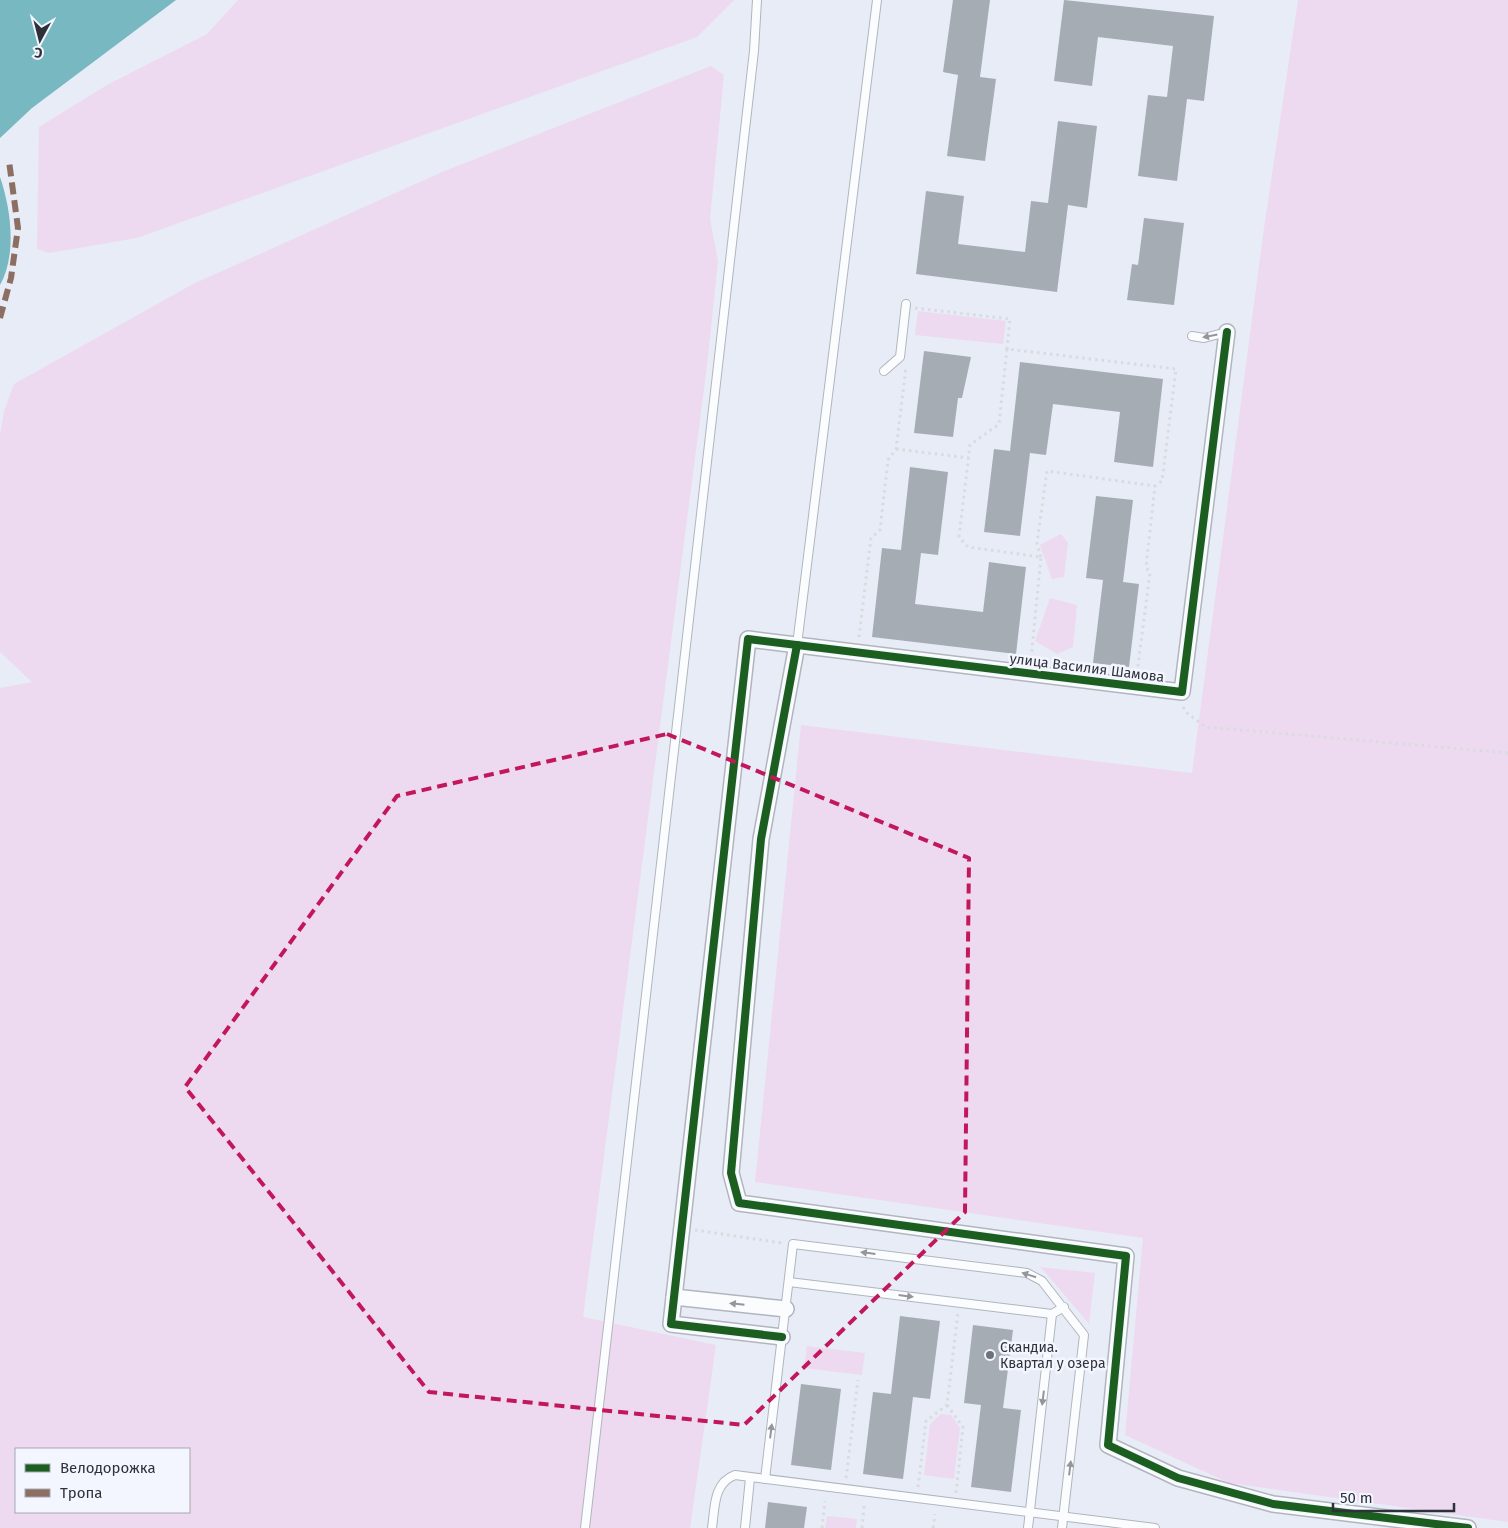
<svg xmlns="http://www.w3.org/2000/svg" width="1508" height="1528" font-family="'Fira Sans',sans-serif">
<rect width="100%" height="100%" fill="#e7ecf7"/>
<g fill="#eedaf0" fill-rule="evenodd">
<polygon points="238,0 734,0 697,37 137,238 49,253 37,249 39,127 107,85 207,34"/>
<polygon points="1298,0 1508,0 1508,1522 1229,1483 1125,1435 1143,1238 755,1182 801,725 1192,773 1264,228"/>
<path d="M711,66L724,75L710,219L718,261L707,366L583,1317L716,1345L690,1528H0V688L32,682L0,652V435L4,411L14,384L193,284L442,172ZM16,1449H189V1512H16Z"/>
<polygon points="918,311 1006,321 1003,344 915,335"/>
<polygon points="1061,534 1068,543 1064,577 1052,579 1040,545"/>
<polygon points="1050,598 1077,605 1073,647 1057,654 1035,641"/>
<polygon points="1040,1267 1095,1273 1089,1324 1045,1272"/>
<polygon points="807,1346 865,1353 862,1375 804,1368"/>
<polygon points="941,1414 951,1415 960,1428 954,1479 924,1475 930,1424"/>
<polygon points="827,1516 857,1519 856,1528 825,1528"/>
</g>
<g fill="#78b8c0">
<polygon points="0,0 176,0 32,108 0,138"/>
<path d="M0,177C11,209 17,255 0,285Z"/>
</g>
<g fill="#a6acb4">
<polygon points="953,0 990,0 980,77 996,79 985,161 947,156 958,75 943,72"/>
<polygon points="1064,0 1214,16 1204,101 1187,99 1177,181 1138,176 1148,95 1167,97 1173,46 1098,37 1092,86 1054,81"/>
<polygon points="1058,121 1097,126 1087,208 1068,205 1057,292 916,274 926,191 964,196 958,244 1025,252 1031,201 1048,203"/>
<polygon points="1144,218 1184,223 1174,305 1127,300 1132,264 1138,265"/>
<polygon points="924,351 971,357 962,398 958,398 953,437 914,433"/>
<polygon points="1020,362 1163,379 1153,467 1114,462 1120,412 1053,404 1046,455 1030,453 1020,536 984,532 994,449 1010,451"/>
<polygon points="910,467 948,472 938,555 921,553 915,604 983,612 989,562 1026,567 1016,654 872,637 882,548 901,550"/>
<polygon points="1096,496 1133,500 1123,582 1139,584 1129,667 1093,663 1103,580 1086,578"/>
<polygon points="900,1316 940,1321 930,1399 913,1397 903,1479 863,1474 873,1392 891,1394"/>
<polygon points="973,1325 1013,1330 1003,1408 1021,1410 1011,1492 971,1487 981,1405 964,1403"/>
<polygon points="801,1384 841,1389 831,1470 791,1465"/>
<polygon points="768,1502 807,1507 804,1528 765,1528"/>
</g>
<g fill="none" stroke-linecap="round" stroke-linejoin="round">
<defs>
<g id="service">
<polyline points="1192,336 1204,338 1227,332"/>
<polyline points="884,371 900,357 906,304"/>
<polyline points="797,645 877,0"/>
<polyline points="789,1282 1052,1314 1064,1307"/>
<polyline points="765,1479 793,1244 1027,1273 1042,1281 1084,1335 1062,1528"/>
<polyline points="585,1528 754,51 757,0"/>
<path d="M712,1528C715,1508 713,1483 735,1475L1155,1528"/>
<polyline points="745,1528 750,1478"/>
<polyline points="1028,1528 1052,1314"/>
</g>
<g id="minor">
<polyline points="797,645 761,839 731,1173 739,1203 1126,1256 1108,1445 1178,1478 1273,1504 1468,1528"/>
<polyline points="674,1297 786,1309"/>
<polyline points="782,1337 671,1324 748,639 1182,692 1227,332"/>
</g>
</defs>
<use href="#service" stroke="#b1b5bd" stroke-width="10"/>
<use href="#minor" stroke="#b1b5bd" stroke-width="18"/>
<g stroke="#d9dbde" stroke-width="3" stroke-dasharray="2.5 4" stroke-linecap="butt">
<polyline points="915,308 1010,319 1007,349 1176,369 1162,481 1155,486 1146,567 1150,573 1137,673"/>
<polyline points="1007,349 999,424 970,445 959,537 968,547 1041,557 1031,659"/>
<polyline points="896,449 969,458"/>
<polyline points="1041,557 1037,543 1047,471 1155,486"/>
<polyline points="859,637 871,538 880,530 888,460 896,449 906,367"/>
<polyline points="1183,707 1188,714 1206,727 1508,753"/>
<polyline points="695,1230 782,1243"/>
<polyline points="947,1405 963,1427 956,1493"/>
<polyline points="846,1478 858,1380"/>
<polyline points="918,1487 926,1421 947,1405 958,1312"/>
<polyline points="822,1528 825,1501"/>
<polyline points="862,1528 864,1506"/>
<polyline points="933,1528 935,1514"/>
</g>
<use href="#service" stroke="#fbfcfe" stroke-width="8"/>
<use href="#minor" stroke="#fbfcfe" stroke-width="15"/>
<polyline stroke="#8d6e63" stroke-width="6" stroke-dasharray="12 6" stroke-linecap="butt" points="0,318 11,278 18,228 9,161"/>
<defs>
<g id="cycleway">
<polyline points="797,645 761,839 731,1173 739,1203 1126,1256 1108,1445 1178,1478 1273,1504 1468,1528"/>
<polyline points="782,1337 671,1324 748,639 1182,692 1227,332"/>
</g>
</defs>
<use href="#cycleway" stroke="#f3f6ff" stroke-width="11"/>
<use href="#cycleway" stroke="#1b5e20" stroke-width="8"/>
</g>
<defs><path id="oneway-solid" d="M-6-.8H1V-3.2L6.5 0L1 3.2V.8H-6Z" transform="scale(1.25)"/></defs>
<g fill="#94969c">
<use href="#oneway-solid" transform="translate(1210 336) rotate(169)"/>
<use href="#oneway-solid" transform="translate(868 1253) rotate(-173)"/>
<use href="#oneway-solid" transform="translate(1029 1275) rotate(-162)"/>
<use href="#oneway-solid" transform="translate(906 1296) rotate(7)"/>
<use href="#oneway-solid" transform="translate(737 1304) rotate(-174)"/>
<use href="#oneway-solid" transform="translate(1043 1398) rotate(97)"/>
<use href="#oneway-solid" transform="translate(771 1431) rotate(-83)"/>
<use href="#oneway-solid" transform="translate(1070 1468) rotate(-83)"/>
</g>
<path fill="none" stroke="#c2185b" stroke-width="4" stroke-dasharray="10 6" stroke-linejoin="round" d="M667,734L969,858L965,1212L744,1425L429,1392L185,1087L397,796Z"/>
<circle fill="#6f727c" stroke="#f3f6ff" stroke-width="2" cx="990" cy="1355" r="5"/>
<g text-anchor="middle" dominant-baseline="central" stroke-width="5" stroke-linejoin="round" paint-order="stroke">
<g font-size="14" fill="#2e3139" stroke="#f3f6ff">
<text transform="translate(1087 668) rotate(7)">улица Василия Шамова</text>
</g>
<g font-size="14" fill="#2e3139" stroke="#f3f6ff" text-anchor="start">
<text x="1000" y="1347">Скандиа.<tspan x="1000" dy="16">Квартал у озера</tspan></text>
</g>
</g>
<rect x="15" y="1448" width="175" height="65" fill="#f3f6ff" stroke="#a4a7b0"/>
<rect x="25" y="1464" width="25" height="8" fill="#1b5e20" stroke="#a4a7b0"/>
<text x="60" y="1473" font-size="15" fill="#2e3139">Велодорожка</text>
<rect x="25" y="1489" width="25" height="8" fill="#8d6e63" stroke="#a4a7b0"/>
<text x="60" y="1498" font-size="15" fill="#2e3139">Тропа</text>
<g transform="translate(40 40) rotate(187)" stroke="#f3f6ff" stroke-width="4" paint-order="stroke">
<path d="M0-4L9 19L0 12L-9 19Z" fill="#2e3139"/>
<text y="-8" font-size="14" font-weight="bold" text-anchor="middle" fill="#2e3139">С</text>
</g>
<path d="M1333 1503v8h121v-8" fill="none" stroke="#2e3139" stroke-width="2.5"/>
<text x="1340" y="1503" font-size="15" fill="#2e3139" stroke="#f3f6ff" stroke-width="4" paint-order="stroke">50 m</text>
</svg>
